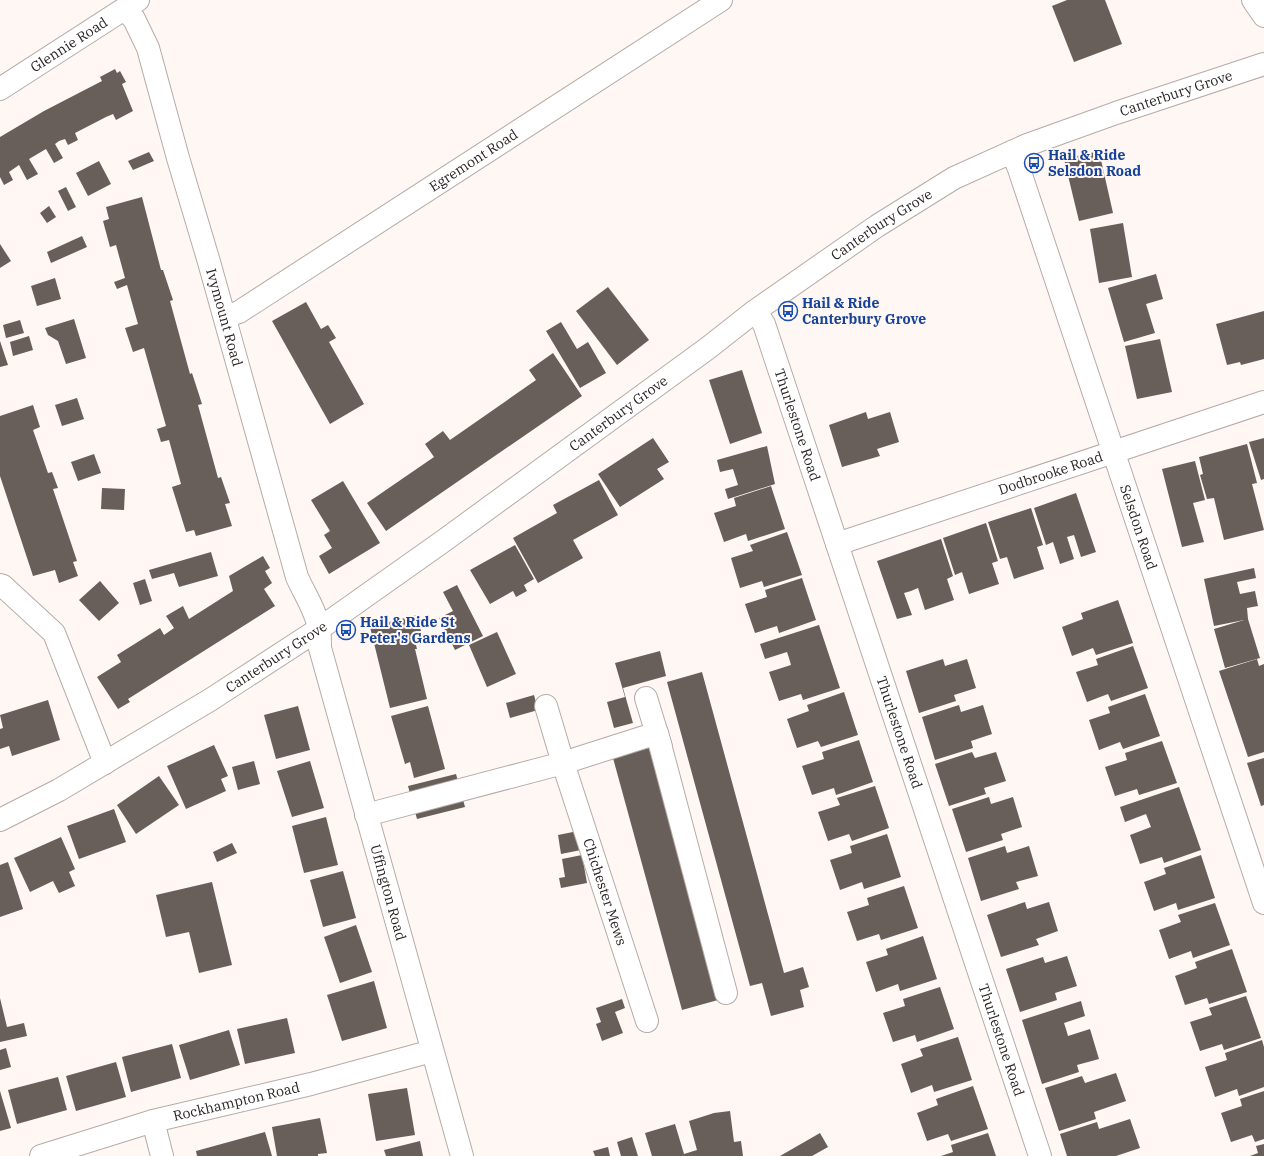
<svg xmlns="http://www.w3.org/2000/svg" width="1264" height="1156" font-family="'IBM Plex Serif',serif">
<rect width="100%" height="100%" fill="#fff7f4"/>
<g fill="#685e5a">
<polygon points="1067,0 1105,0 1122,44 1074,62 1052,6"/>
<polygon points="115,69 117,73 120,71 126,82 122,84 133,111 116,120 113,114 106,117 75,133 78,140 68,145 65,139 59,141 55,144 63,158 54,163 46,149 29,159 38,174 27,180 19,165 9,172 13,180 4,185 0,177 0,137 44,111 102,81 100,77"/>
<polygon points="1099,151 1113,213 1079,221 1064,159"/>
<polygon points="149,152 154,161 133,170 128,161"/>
<polygon points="99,161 111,184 88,196 76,173"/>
<polygon points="66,187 76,207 68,211 58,191"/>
<polygon points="142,197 161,270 163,270 173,300 170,301 190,374 192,373 202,404 198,405 218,478 221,477 230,503 225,504 232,526 196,536 194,530 186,532 172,487 181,484 169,440 161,442 157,429 166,426 144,348 133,352 125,328 138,324 127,285 117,289 114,282 125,278 116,245 110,247 103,221 109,219 106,207"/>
<polygon points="49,206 56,217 47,223 40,213"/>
<polygon points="1123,223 1132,277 1099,283 1090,229"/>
<polygon points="82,236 87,247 51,263 47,252"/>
<polygon points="0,244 11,261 0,268"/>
<polygon points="1156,274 1163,299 1146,304 1155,333 1124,342 1108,288"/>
<polygon points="55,278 61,299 37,306 31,286"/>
<polygon points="608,287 649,340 617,365 576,311"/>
<polygon points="306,302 321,329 328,325 336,338 329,342 364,404 330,424 272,321"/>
<polygon points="1264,311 1264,359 1241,365 1240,362 1227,365 1216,324"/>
<polygon points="74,319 86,358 66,364 58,341 48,335 45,328"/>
<polygon points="20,320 24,333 6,338 3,325"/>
<polygon points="561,322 577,349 588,342 606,373 580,388 546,331"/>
<polygon points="29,336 33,350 13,356 10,342"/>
<polygon points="1160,339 1172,392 1137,399 1125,346"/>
<polygon points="0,341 8,365 0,367"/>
<polygon points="553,353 582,396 386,531 367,503 434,457 425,444 443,431 450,440 536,380 529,370"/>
<polygon points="742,370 762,433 730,444 709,380"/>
<polygon points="77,398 84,419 62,426 55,405"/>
<polygon points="33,405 40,427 33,430 48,473 52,472 58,488 53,489 77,561 73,562 78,576 59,583 55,570 33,576 0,476 0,416"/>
<polygon points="866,412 868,419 890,412 899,442 877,449 880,456 842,467 829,425"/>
<polygon points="653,438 669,462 657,469 664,479 620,507 598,474"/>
<polygon points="1264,438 1264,479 1261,480 1249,442"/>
<polygon points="1247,444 1257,483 1252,484 1264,530 1224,540 1214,498 1207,499 1200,475 1203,474 1199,457"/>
<polygon points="767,446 775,484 728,499 725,489 738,485 733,469 720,472 717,460"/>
<polygon points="94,454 101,473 78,481 71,462"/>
<polygon points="1195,461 1205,500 1193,503 1204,542 1182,547 1162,469"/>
<polygon points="599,480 618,515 573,540 583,558 538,583 513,538 557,513 553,505"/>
<polygon points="343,481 380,543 329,574 319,556 332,548 324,535 330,531 311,500"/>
<polygon points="771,486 785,529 748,541 746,534 724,542 714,513 736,506 734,498"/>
<polygon points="102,488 125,489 124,510 101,509"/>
<polygon points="1076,493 1096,552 1081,557 1074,535 1067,537 1074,559 1060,564 1053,542 1046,545 1034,508"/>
<polygon points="1031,508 1043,545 1037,547 1044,569 1014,579 1007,557 1000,559 988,522"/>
<polygon points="986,523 998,561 992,563 999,584 969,594 962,572 955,575 943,538"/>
<polygon points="787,532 802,575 764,587 762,581 740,588 731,558 753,551 750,545"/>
<polygon points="941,539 953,576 947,579 954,600 925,610 918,588 911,591 904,593 912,615 897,619 877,561"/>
<polygon points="515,545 534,579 524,585 527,591 516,597 513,591 490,604 470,570"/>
<polygon points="211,552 218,576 179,587 174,573 152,579 149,570"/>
<polygon points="263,556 270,568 265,571 272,583 264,589 275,606 128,699 130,702 118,709 97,677 121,662 117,655 160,628 164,635 174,628 166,616 183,606 189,619 233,591 229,576"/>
<polygon points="1254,568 1256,578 1237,582 1240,594 1255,591 1258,606 1247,608 1248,619 1260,658 1225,668 1214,629 1244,620 1214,626 1204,579"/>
<polygon points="802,578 816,620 779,633 777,626 755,633 745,604 767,597 765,590"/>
<polygon points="145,579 152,601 140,605 133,583"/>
<polygon points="100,581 119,603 99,621 79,600"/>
<polygon points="457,585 483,636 455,650 439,618 453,611 443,592"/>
<polygon points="1118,600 1133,643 1096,655 1093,648 1072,656 1062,627 1083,619 1081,613"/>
<polygon points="417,615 421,631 413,633 417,649 415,649 427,699 390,708 370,627"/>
<polygon points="819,625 840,688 803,700 801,694 779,701 769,672 791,665 789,658 787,652 765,659 760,644"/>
<polygon points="497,632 516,674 487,687 469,645"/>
<polygon points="1133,646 1148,688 1111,701 1108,694 1087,702 1076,672 1098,665 1096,659"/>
<polygon points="660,651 666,676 623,688 633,723 614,728 607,702 625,697 615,663"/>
<polygon points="943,659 945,666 967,659 976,688 954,695 956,701 919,713 906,671"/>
<polygon points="1257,659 1259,666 1264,664 1264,752 1248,757 1219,671"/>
<polygon points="702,672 784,973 803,967 809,987 800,990 804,1007 771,1016 762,983 750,986 667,682"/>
<polygon points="844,692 858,735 821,747 818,741 797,748 787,719 809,711 807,705"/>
<polygon points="1145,694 1160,736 1123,749 1120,742 1099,750 1089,720 1110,713 1108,707"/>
<polygon points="534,695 538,710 510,718 506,703"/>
<polygon points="48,700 60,740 12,756 9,746 0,749 0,729 3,728 0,715"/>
<polygon points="959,705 961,712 983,705 992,734 971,741 973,748 935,760 922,717"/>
<polygon points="298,706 310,750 276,759 264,715"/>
<polygon points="428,706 445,769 414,778 410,762 405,764 391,716"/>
<polygon points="859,740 873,782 836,795 834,788 812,795 802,766 824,759 822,752"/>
<polygon points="1162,741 1177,783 1139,795 1137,789 1115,796 1105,767 1127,760 1125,753"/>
<polygon points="214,745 228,776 221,779 226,791 186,809 167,766"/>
<polygon points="649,748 718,1000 682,1010 613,758"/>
<polygon points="972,752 975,758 996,752 1006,781 984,788 986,794 949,806 935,764"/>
<polygon points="1264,758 1264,805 1261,806 1247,763"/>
<polygon points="254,761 260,784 238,790 232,767"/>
<polygon points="310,761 324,808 292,817 277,771"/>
<polygon points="456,774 465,807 417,819 408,786"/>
<polygon points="159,776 179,805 136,834 117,805"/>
<polygon points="875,786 889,828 852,841 849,834 828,841 818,812 840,805 837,798"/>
<polygon points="1179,787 1201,850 1164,863 1162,857 1140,864 1130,835 1151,827 1146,814 1125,822 1120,807"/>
<polygon points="989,797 991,804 1013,797 1022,827 1001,834 1003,840 966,852 952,809"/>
<polygon points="114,809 126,842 79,859 67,826"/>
<polygon points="326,817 338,865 304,873 292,826"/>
<polygon points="578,831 581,850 561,854 558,835"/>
<polygon points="887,834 901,877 864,889 862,882 840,890 830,860 852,853 850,846"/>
<polygon points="61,837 75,869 69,872 75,886 59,893 53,881 30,892 14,858"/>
<polygon points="232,843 237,853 217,862 213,852"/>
<polygon points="1005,846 1007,853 1029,846 1038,876 1016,882 1019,889 981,901 968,858"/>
<polygon points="582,855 587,883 561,888 559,878 565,877 562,859"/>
<polygon points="1201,855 1215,898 1178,910 1176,903 1154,911 1144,882 1166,874 1164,868"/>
<polygon points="8,862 23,909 0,917 0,865"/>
<polygon points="343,871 356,918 323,927 310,880"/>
<polygon points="212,882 232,965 199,973 189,932 166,937 156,895"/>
<polygon points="904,886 918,928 881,940 879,934 857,941 847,912 869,905 867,898"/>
<polygon points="1025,902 1027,909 1049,902 1058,931 1036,939 1039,945 1001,957 987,915"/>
<polygon points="1215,903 1230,945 1193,958 1191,951 1169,959 1159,930 1181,922 1178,915"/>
<polygon points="356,925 372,972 340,983 324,937"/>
<polygon points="923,936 937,979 900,991 898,984 876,992 866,962 888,955 886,949"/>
<polygon points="1232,949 1247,992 1209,1004 1207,998 1185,1005 1175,976 1197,968 1195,962"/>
<polygon points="1067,956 1077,986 1055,993 1057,1000 1020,1012 1006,969 1043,957 1045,963"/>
<polygon points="374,981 387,1028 342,1041 327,995"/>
<polygon points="940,987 954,1029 917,1042 915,1035 893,1042 883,1013 905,1006 903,999"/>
<polygon points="1246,996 1261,1038 1224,1050 1222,1044 1200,1051 1190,1022 1212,1015 1209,1008"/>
<polygon points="0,998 7,1027 24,1023 27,1036 0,1042"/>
<polygon points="622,999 625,1008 615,1012 623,1033 602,1041 596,1024 601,1022 596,1008"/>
<polygon points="1081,1001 1085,1016 1064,1023 1066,1029 1068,1036 1090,1029 1099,1059 1077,1065 1079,1072 1042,1084 1022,1020"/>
<polygon points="287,1018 295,1053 245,1064 237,1029"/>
<polygon points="229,1030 240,1065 190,1080 179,1045"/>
<polygon points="958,1037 972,1080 934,1092 932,1085 911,1093 901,1064 923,1056 920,1049"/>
<polygon points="1262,1040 1264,1047 1264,1087 1239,1096 1237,1089 1215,1097 1205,1067 1227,1060 1225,1053"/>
<polygon points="172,1044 181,1078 131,1092 122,1057"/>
<polygon points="6,1048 11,1067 0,1070 0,1050"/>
<polygon points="116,1062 126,1097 76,1111 66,1076"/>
<polygon points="1116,1073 1126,1101 1094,1112 1096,1119 1059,1131 1045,1088 1082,1076 1085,1083"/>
<polygon points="58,1077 67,1110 17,1124 8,1090"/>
<polygon points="973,1086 988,1129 951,1141 948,1134 927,1141 917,1113 938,1105 936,1099"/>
<polygon points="407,1088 415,1135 376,1141 368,1094"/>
<polygon points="0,1091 11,1128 0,1131"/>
<polygon points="1264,1091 1264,1139 1255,1142 1252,1135 1231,1142 1221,1113 1242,1106 1240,1099"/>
<polygon points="730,1111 734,1142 741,1141 743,1156 652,1156 645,1133 675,1124 684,1154 697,1150 689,1121 714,1113"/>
<polygon points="320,1118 327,1153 318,1154 318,1156 277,1156 272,1127"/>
<polygon points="1130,1119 1140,1148 1116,1156 1067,1156 1060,1134 1097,1122 1099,1129"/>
<polygon points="265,1132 272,1156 197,1156 196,1151"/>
<polygon points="820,1133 828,1147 812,1156 780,1156"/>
<polygon points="988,1133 996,1156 941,1156 953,1152 951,1145"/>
<polygon points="632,1137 638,1156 621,1156 617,1142"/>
<polygon points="420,1141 423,1156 386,1156 384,1150"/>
<polygon points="1264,1144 1264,1156 1250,1156 1258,1153 1256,1146"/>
<polygon points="608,1147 610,1156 595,1156 593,1151"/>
</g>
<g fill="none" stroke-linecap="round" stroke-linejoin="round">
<defs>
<g id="minor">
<polyline points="1253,0 1264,16"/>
<path id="s1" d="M125,10L134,19L148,48L178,158L209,262L297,577C304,593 317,613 319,629C320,635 320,642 320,648L462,1156"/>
<path id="s2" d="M0,89L138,0"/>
<path id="s3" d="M1012,152L1019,169L1264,903"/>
<path id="s4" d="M755,311L764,324L1040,1156"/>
<path id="s5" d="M225,317L239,312L721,0"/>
<path id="s6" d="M837,544L1264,402"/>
<polyline points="0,585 3,586 54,633 105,763"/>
<polyline points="646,698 661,747"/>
<path id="s7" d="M546,706L563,763L647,1021"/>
<polyline points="366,815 563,763 657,733 726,993"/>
<path id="s8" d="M0,820L59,790L210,700L319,629L442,542L708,348L755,311L877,226L954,178L1027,145L1116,113L1264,64"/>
<polyline points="153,1121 162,1156"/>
<path id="s9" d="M41,1156L153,1121L311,1084L432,1051"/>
</g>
</defs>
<use href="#minor" stroke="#b6aba6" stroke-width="24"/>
<use href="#minor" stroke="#fff" stroke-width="22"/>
</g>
<defs>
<symbol id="bus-ring" viewBox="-11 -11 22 22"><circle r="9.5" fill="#fff7f4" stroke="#1a4fb4" stroke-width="1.5"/><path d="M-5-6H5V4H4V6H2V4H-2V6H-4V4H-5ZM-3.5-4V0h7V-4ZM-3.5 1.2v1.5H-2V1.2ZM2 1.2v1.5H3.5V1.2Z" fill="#1a4fb4"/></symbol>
</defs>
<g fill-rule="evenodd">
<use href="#bus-ring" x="1023" y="152" width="22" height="22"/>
<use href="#bus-ring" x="777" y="300" width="22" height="22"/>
<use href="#bus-ring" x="335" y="619" width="22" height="22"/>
</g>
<g text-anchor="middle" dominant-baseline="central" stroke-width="4" stroke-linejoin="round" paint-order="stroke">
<g font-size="14" fill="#2a2524" stroke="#fff7f4">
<text stroke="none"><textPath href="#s2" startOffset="82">Glennie Road</textPath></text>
<text stroke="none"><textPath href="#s8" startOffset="1389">Canterbury Grove</textPath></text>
<text stroke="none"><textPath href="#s5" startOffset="294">Egremont Road</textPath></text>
<text stroke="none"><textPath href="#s8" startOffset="1065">Canterbury Grove</textPath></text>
<text stroke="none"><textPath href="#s1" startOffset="325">Ivymount Road</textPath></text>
<text stroke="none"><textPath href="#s8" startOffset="741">Canterbury Grove</textPath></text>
<text stroke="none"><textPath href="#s4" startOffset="122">Thurlestone Road</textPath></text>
<text stroke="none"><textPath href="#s6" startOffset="225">Dodbrooke Road</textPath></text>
<text stroke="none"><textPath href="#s3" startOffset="396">Selsdon Road</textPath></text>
<text stroke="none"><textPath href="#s8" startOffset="321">Canterbury Grove</textPath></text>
<text stroke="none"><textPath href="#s4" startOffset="446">Thurlestone Road</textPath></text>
<text stroke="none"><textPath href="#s7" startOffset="195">Chichester Mews</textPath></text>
<text stroke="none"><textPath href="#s1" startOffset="924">Uffington Road</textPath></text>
<text stroke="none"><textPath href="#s4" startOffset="770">Thurlestone Road</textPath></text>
<text stroke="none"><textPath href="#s9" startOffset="203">Rockhampton Road</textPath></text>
</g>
<g font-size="14" font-weight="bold" fill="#164399" stroke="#fff7f4" text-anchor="start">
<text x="1048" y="155">Hail &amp; Ride<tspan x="1048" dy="16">Selsdon Road</tspan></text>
<text x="802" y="303">Hail &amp; Ride<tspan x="802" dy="16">Canterbury Grove</tspan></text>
<text x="360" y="622">Hail &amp; Ride St<tspan x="360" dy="16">Peter's Gardens</tspan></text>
</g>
</g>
</svg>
